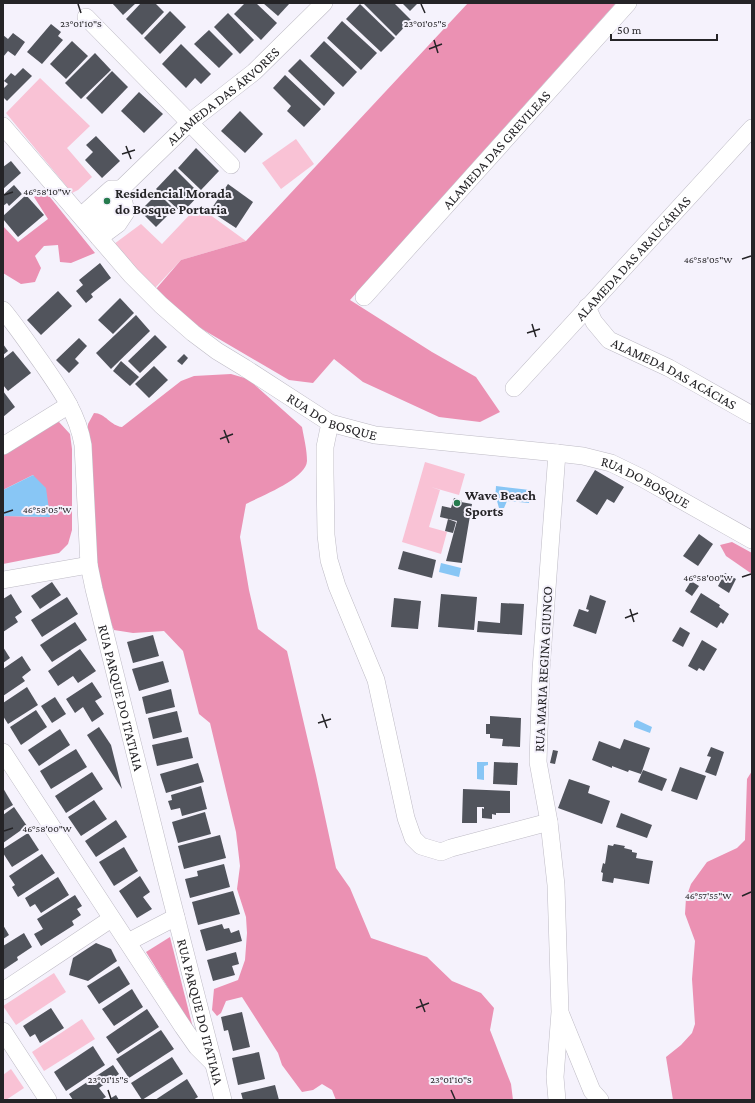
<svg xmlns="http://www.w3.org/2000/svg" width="755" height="1103" font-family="'Crimson Pro',serif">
<rect width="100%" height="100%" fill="#f5f2fc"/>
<g fill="#f9c2d5">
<polygon points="40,78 90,126 67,148 92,177 78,190 72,193 6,113"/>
<polygon points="296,139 314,164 281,189 262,163"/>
<polygon points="198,206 246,241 181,260 155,288 129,263 114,244 141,224 162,244"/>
<polygon points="425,462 465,474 459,495 431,487 440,490 429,527 447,532 441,554 402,542"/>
<polygon points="54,973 66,992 16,1025 3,1006"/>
<polygon points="82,1019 95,1039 44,1071 32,1052"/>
<polygon points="11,1069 24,1088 6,1100 3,1100 3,1075"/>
</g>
<g fill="#eb91b3">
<polygon points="468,3 616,3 350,300 432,352 476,377 500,412 480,422 439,417 363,382 334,359 313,383 289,380 190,322 156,289 181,260 246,241"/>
<polygon points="45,191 95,253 71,263 60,262 58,245 44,246 35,256 41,268 35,282 21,284 3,273 3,226 18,242 48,219 34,197"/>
<path d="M231,374L248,379L302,427C304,438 307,450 307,461C306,479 261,496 246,504L240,537L249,590L258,629L287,651L316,775L336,868L350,888L371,938L427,957L452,981L481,993L494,1008L490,1030L511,1084L513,1100H336L332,1090L322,1084L313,1090L302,1092L282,1065L278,1053L242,997L226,1001L221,1013L217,1016L212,1010L214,989L238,980L245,960L247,933L246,917L237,889L240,866L236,832L210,723L199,714L183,651L164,631L133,633L114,630L106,612L91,538L86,461L88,424L94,413C105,413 111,426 122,427L181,381L194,376Z"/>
<polygon points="59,422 70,434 72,449 72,530 68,544 59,553 3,564 3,517 5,516 50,517 33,475 3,490 3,453 43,424"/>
<polygon points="732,542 752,553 752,574 726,556 720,545"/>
<polygon points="752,771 752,1100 673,1100 666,1057 681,1045 692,1033 695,1024 692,979 695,941 685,914 686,898 691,884 707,862 737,848 745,840 747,779"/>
<polygon points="170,937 193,1028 146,952"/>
</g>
<g fill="#88c6f5">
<polygon points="33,475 46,488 50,517 5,516 3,517 3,490"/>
<polygon points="496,486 530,490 529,503 507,501 504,508 499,508 497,501 495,501"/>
<polygon points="441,563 461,568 459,577 439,572"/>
<polygon points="637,720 652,727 650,733 634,727 634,723"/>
<polygon points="477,762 488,762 488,765 484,766 484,780 477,779"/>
</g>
<g fill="#51545c">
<polygon points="112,3 136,3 123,15"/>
<polygon points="141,3 155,3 164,12 142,35 126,19"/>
<polygon points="245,3 256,3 277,23 261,40 234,14"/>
<polygon points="263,3 290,3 278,16"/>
<polygon points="363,3 394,3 411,20 396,36"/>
<polygon points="402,3 418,3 410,11"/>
<polygon points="360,4 395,38 381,52 346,19"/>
<polygon points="170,11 186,27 160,54 144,38"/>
<polygon points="228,13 254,40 240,54 214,27"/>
<polygon points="342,21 377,53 361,70 327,38"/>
<polygon points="51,24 61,32 58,36 63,40 42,64 27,52"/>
<polygon points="209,30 233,54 219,68 194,44"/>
<polygon points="13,33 25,42 15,56 8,51 3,57 3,35 8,39"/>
<polygon points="72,41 88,56 66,79 50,64"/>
<polygon points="324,41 357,72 343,87 310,56"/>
<polygon points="181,44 211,74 201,84 195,78 186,88 162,64"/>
<polygon points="95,53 111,70 81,99 65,83"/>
<polygon points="300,59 335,93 324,106 288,71"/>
<polygon points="23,68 32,76 7,101 3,97 3,89 8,84 4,81 11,73 15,76"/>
<polygon points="112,71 128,87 102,114 86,98"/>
<polygon points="285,75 321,109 304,127 287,111 291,106 273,88"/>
<polygon points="139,92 163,114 144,133 121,111"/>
<polygon points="240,111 263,134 245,153 221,131"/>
<polygon points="96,136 120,161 102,178 85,160 93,152 86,145"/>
<polygon points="196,148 219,171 201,190 178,168"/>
<polygon points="11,161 21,173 3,189 3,167"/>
<polygon points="175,169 200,194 182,213 156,189"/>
<polygon points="228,184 253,202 236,228 210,211"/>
<polygon points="14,185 22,194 9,206 7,203 3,206 3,195"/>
<polygon points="158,193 174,209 156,227 140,211"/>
<polygon points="26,195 44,215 18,237 3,219 3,216"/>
<polygon points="100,263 111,278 91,294 93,297 86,303 76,291 83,285 79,280"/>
<polygon points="58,291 72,306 41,335 27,320"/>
<polygon points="120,298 134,313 113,334 98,320"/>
<polygon points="136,315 150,331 111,369 96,353"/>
<polygon points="155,335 167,347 140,373 128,361"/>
<polygon points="79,338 87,346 75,359 79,363 69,373 56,360"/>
<polygon points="3,344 8,351 3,355"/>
<polygon points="13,351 31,373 8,391 3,385 3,359"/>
<polygon points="184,354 188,358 182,365 177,361"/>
<polygon points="121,361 139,377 130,386 113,371"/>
<polygon points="154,366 168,380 149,398 135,384"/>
<polygon points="3,391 15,407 3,417"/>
<polygon points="595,470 624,487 614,503 607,499 597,515 576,501"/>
<polygon points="454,498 462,501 461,502 472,504 462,563 446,561 457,521 440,517 442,506 451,508"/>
<polygon points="448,519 456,522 453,533 445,531"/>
<polygon points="699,534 713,544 698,566 683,556"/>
<polygon points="403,551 436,560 432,578 398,569"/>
<polygon points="725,573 736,579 729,593 718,586"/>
<polygon points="691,581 699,586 692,596 685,591"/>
<polygon points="52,582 61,595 40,609 31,596"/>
<polygon points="701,593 720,605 719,607 729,614 723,624 721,622 717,628 690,612"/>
<polygon points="11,594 22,612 15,617 18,622 3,632 3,599"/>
<polygon points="441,594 477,597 474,630 438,627"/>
<polygon points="590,595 606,601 596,634 573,626 579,609 588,612 589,610 586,609"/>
<polygon points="67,597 78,614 42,637 31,620"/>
<polygon points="394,598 421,601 418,629 391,627"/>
<polygon points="501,603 524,604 522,635 477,632 478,621 500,623"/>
<polygon points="75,622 87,640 52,662 40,645"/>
<polygon points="680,627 690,633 683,647 672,641"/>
<polygon points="153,635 159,656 133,663 127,642"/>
<polygon points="702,640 717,649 704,671 699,668 697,671 688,666"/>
<polygon points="3,647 10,658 3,663"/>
<polygon points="80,649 96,671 78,683 73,676 58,686 48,671"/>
<polygon points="22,656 31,670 22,677 25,681 3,696 3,669"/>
<polygon points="163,661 169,682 139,691 132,669"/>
<polygon points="92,682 102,697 95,701 104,714 92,722 83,707 75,713 66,699"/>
<polygon points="27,687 38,705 8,724 3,716 3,703"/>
<polygon points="171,689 175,707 146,714 142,697"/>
<polygon points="55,697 66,714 52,723 41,706"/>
<polygon points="36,710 47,727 21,745 10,727"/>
<polygon points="177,711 182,732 153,739 148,718"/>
<polygon points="490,716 521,718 520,747 502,746 503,739 490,738 490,734 486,734 486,724 490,724"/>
<polygon points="99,727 111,745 122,789 87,735"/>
<polygon points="60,729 70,745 39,766 28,750"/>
<polygon points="188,737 193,758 157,766 152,745"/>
<polygon points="624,739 650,748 641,774 629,770 628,772 612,766 612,768 592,760 599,741 620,749"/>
<polygon points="711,747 724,752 716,776 705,772 711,757 707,756"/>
<polygon points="76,749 87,767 51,789 40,771"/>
<polygon points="553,750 558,751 555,764 550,763"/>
<polygon points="494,762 518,763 517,785 493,784"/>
<polygon points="198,763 204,782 166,793 160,774"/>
<polygon points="680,767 706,776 697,800 671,791"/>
<polygon points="643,770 667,779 662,791 638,782"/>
<polygon points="92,772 103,789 66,813 55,796"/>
<polygon points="569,779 590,786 588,793 610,801 602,824 558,808"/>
<polygon points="201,786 207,809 182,816 180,808 171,810 168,801 172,800 171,795"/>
<polygon points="3,788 13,805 3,811"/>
<polygon points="463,789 510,791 510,813 496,813 496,815 492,814 492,819 482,818 482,808 484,809 484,807 477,807 477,823 462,823"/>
<polygon points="94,800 107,819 81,836 68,817"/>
<polygon points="14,807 27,826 3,843 3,815"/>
<polygon points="205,812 211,834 178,843 172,822"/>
<polygon points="621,813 652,825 647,838 616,827"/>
<polygon points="116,820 127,837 96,857 85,841"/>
<polygon points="28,833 39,850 12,867 3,853 3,849"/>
<polygon points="220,835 226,858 184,869 178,846"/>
<polygon points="614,844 625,846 624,848 632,850 632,852 637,853 636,858 653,861 649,884 614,878 613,883 602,881 603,873 601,872 603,863 605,864 608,845 613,846"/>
<polygon points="124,847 138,871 114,886 99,862"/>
<polygon points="42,854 55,873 18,897 12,887 15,885 9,876"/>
<polygon points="224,864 230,887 190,898 185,879 198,876 197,871"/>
<polygon points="140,876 150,892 143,897 152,909 137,918 119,891"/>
<polygon points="58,877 69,895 41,913 35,904 30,907 25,898"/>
<polygon points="233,891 240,914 198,925 192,902"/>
<polygon points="75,895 82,906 77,909 81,915 72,921 74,925 41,946 34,934 43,929 37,919"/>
<polygon points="222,924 224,929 229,928 231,933 239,930 242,941 206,951 200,930"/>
<polygon points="3,925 9,935 3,939"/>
<polygon points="24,933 32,947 17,957 18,960 3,970 3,946"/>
<polygon points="96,943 111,949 117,961 88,981 69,975 73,958"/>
<polygon points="236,952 239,964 232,966 235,975 213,981 207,960"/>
<polygon points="119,966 130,984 99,1004 87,986"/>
<polygon points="132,989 143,1007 114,1026 102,1009"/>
<polygon points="51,1008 64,1028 40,1043 35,1034 30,1037 23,1026"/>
<polygon points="147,1009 159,1027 118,1054 106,1037"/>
<polygon points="242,1012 250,1047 233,1051 228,1030 224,1031 221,1017"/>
<polygon points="161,1030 174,1049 129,1078 116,1059"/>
<polygon points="93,1046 105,1065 66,1091 54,1072"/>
<polygon points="259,1052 265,1079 238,1085 232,1058"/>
<polygon points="172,1057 183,1074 142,1100 131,1083"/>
<polygon points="113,1065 119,1074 99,1088 106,1097 101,1100 73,1100 69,1094"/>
<polygon points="187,1079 198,1097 193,1100 155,1100"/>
<polygon points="275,1085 279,1100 243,1100 241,1093"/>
<polygon points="116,1095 119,1100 108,1100"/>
</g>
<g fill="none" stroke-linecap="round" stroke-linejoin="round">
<defs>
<g id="minor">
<polyline points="86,17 231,165"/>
<path id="s1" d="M3,126L131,275L161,305L193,333L217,351L245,368L330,423L375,435L557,453L583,456L611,463L642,478L752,540"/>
<polyline points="81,216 111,189 121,189"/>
<path id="s2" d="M91,228L113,206L121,189L190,122L254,72L324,3"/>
<polyline points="99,238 118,224 126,212 121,189"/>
<path id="s3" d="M364,297L628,3"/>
<path id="s4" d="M587,307L594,322L609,340L669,368L752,415"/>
<path id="s5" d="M3,310C17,327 29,345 42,363C60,389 78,414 83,445L89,565L94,589L164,870L223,1100"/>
<path id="s6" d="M514,388L752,128"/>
<polyline points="330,423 325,447 325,473 326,535 329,560 337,586 376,680 406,818 413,838 421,846 441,852 451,848 549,822"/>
<polyline points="3,446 69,405"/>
<polyline points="557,453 541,670 538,762 549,822 556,885 560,1012 555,1077 557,1100"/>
<polyline points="3,580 89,565"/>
<polyline points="3,752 183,1027 197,1047 212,1062"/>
<polyline points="128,942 176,917"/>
<polyline points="3,991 111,919"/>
<polyline points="561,1015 592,1091 600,1100"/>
<polyline points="3,1031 48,1100"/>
</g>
</defs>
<use href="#minor" stroke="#bebbc5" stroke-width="18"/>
<use href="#minor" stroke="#fff" stroke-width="17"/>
</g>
<path fill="none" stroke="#252427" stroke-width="1.5" d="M78,4L81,13M421,4L425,13M434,40L438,53M429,49L442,44M126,146L131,159M122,154L135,150M4,195L13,192M742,259L751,256M532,324L536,337M527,333L540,329M224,430L229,443M220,439L233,434M4,513L13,510M742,577L751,574M630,609L634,622M625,618L638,613M322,714L327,728M318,723L331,719M4,831L13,828M742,896L751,892M420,999L425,1012M416,1008L429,1003M108,1090L111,1099M451,1090L455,1099"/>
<g fill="#267b4e" stroke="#f5f2fc" stroke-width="1.5">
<circle cx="107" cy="201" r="4"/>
<circle cx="457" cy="503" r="4"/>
</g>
<g text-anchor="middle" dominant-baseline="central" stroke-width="4" stroke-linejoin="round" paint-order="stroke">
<g font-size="14" fill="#252427" stroke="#f5f2fc">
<text stroke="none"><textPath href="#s2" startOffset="188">ALAMEDA DAS ÁRVORES</textPath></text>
<text stroke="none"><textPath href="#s3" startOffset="198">ALAMEDA DAS GREVILEAS</textPath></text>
<text stroke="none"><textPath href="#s6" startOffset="176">ALAMEDA DAS ARAUCÁRIAS</textPath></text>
<text stroke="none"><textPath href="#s4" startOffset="113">ALAMEDA DAS ACÁCIAS</textPath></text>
<text stroke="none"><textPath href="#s1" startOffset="445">RUA DO BOSQUE</textPath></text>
<text stroke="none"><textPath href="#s1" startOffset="769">RUA DO BOSQUE</textPath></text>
<text transform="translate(543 669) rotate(-87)">RUA MARIA REGINA GIUNCO</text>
<text stroke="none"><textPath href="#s5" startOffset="415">RUA PARQUE DO ITATIAIA</textPath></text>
<text stroke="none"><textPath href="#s5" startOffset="739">RUA PARQUE DO ITATIAIA</textPath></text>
</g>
<g font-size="14" font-weight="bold" fill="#252427" stroke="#f5f2fc" text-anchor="start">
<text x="115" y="193">Residencial Morada<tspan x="115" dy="16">do Bosque Portaria</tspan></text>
<text x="465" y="495">Wave Beach<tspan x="465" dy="16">Sports</tspan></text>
</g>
</g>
<g font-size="10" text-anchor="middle" fill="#252427" stroke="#f5f2fc" stroke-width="4" stroke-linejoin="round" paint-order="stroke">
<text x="81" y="27">23°01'10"S</text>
<text x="425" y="27">23°01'05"S</text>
<text x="47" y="195">46°58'10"W</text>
<text x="708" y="263">46°58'05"W</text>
<text x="47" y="513">46°58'05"W</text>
<text x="708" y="581">46°58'00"W</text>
<text x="47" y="832">46°58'00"W</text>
<text x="708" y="899">46°57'55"W</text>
<text x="108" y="1083">23°01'15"S</text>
<text x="451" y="1083">23°01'10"S</text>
</g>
<rect width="755" height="1103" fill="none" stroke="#252427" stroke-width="8"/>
<path d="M611 34v6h106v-6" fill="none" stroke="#252427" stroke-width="2"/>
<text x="617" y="34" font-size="12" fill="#252427" stroke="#f5f2fc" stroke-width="3" paint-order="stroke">50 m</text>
</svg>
